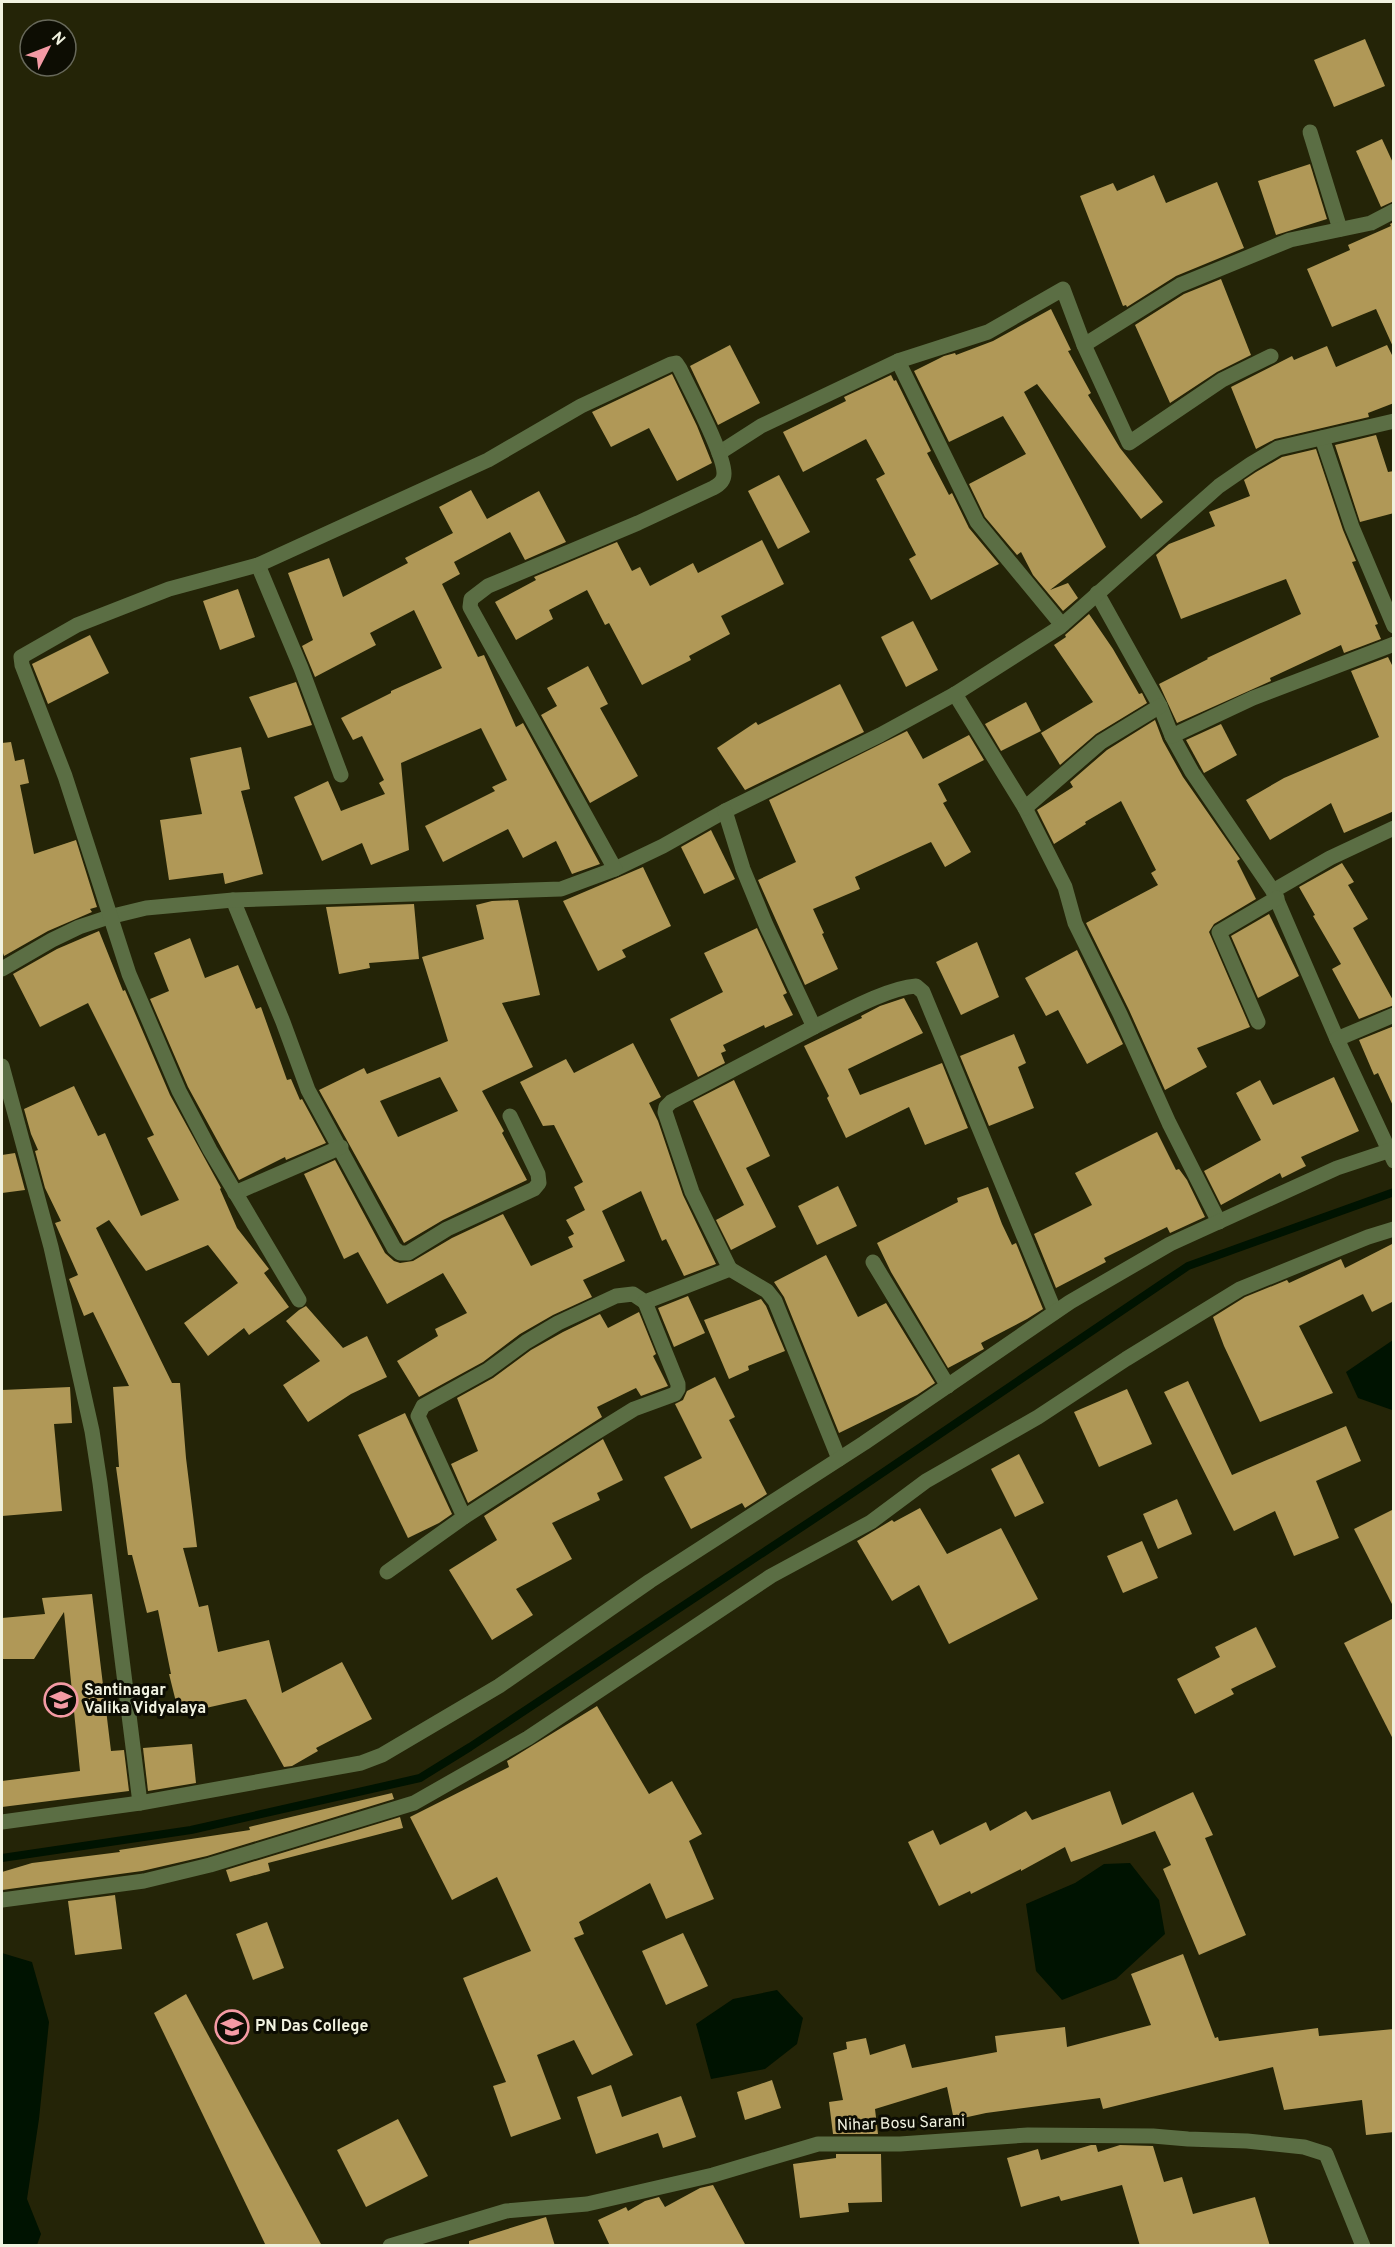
<svg xmlns="http://www.w3.org/2000/svg" width="1395" height="2247" font-family="Overpass,sans-serif">
<rect width="100%" height="100%" fill="#242407"/>
<g fill="#001301">
<polygon points="1393,1340 1394,1409 1392,1410 1358,1398 1346,1372"/>
<polygon points="1130,1863 1159,1900 1165,1934 1116,1979 1062,2000 1036,1971 1026,1904 1075,1883 1104,1864"/>
<polygon points="2,1953 32,1962 49,2022 39,2119 27,2199 41,2234 37,2245 2,2245"/>
<polygon points="777,1990 803,2018 797,2044 765,2069 711,2079 696,2024 733,1999"/>
</g>
<g fill="none" stroke-linecap="round" stroke-linejoin="round">
<polyline stroke="#001301" stroke-width="8" points="2,1858 191,1830 420,1778 470,1747 835,1505 1188,1266 1394,1192"/>
</g>
<g fill="#b09857" fill-rule="evenodd">
<polygon points="1365,39 1385,86 1334,107 1314,60"/>
<polygon points="1382,139 1394,165 1394,201 1381,207 1356,151"/>
<polygon points="1310,164 1327,219 1276,235 1258,181"/>
<polygon points="1154,175 1166,203 1217,182 1244,248 1176,276 1127,307 1126,305 1123,306 1080,196 1113,183 1117,191"/>
<polygon points="1394,222 1394,349 1376,309 1332,327 1307,269 1350,250 1348,245 1391,226 1390,224"/>
<polygon points="1221,279 1251,355 1217,372 1170,403 1135,325 1184,294"/>
<polygon points="1051,309 1071,350 1068,351 1091,393 1088,395 1120,448 1163,502 1141,519 1037,384 1024,392 1106,547 1050,590 1068,583 1078,598 1063,611 1033,575 1021,552 1017,555 985,517 969,484 1026,454 1003,416 949,442 914,371 944,356 955,353 956,355 993,341"/>
<polygon points="730,345 760,403 718,425 690,366"/>
<polygon points="1387,345 1394,359 1394,403 1368,413 1369,417 1275,439 1256,449 1231,387 1292,356 1294,360 1327,346 1336,367"/>
<polygon points="672,374 697,426 712,463 677,481 649,428 611,447 592,412"/>
<polygon points="891,375 894,381 896,380 931,451 927,453 949,495 952,493 969,528 999,564 931,600 909,559 916,555 876,479 885,474 866,439 803,472 783,432 846,401 844,397"/>
<polygon points="1376,435 1388,472 1394,471 1394,513 1360,522 1335,445"/>
<polygon points="1316,449 1343,530 1356,561 1352,562 1378,624 1375,625 1381,639 1344,653 1341,645 1270,678 1271,681 1177,723 1159,684 1208,659 1207,658 1301,614 1286,579 1181,619 1156,555 1169,544 1215,526 1209,512 1250,496 1244,480 1256,472 1282,457"/>
<polygon points="779,475 810,532 778,549 748,491"/>
<polygon points="471,490 487,519 539,491 566,542 525,560 510,532 454,562 460,574 442,584 478,657 484,655 516,727 523,723 600,864 572,874 556,841 523,858 508,829 443,862 425,826 495,791 492,787 507,780 481,728 401,763 409,850 371,865 362,843 322,861 294,797 328,781 341,811 385,794 379,783 384,780 362,736 353,740 341,718 391,693 391,691 442,668 414,610 370,633 376,645 315,677 302,646 313,640 288,573 329,558 343,597 408,563 405,558 453,533 439,507"/>
<polygon points="762,540 784,584 721,616 730,634 689,656 691,660 642,685 609,623 605,625 587,590 549,610 553,619 516,640 495,602 536,580 534,577 617,542 632,571 640,567 650,586 693,563 698,573"/>
<polygon points="238,589 255,637 220,650 203,601"/>
<polygon points="1089,614 1113,649 1139,694 1142,693 1147,703 1096,734 1060,765 1041,733 1093,702 1054,645 1066,637 1065,635"/>
<polygon points="913,621 938,670 906,687 881,637"/>
<polygon points="90,635 109,673 48,704 32,664"/>
<polygon points="1388,657 1394,669 1394,811 1344,833 1331,803 1270,840 1246,800 1284,778 1379,737 1351,671"/>
<polygon points="588,666 608,704 600,708 638,776 590,803 541,715 557,706 547,688"/>
<polygon points="296,682 312,725 268,738 249,697"/>
<polygon points="840,684 864,732 745,790 717,748 756,722 758,725"/>
<polygon points="1026,702 1041,731 1001,751 985,724"/>
<polygon points="1155,720 1163,741 1183,777 1240,859 1237,861 1256,899 1214,924 1209,932 1250,1027 1197,1048 1207,1067 1165,1090 1129,1010 1086,923 1158,885 1151,873 1156,870 1121,801 1085,822 1086,824 1054,844 1037,810 1073,787 1070,782 1107,750"/>
<polygon points="1221,724 1237,755 1204,773 1186,740"/>
<polygon points="907,731 923,759 969,735 984,760 938,784 947,801 943,803 971,852 945,867 931,842 855,877 860,889 813,909 824,933 822,934 838,969 805,985 758,880 796,862 769,800"/>
<polygon points="11,742 15,761 24,759 29,783 20,785 34,854 76,840 97,907 90,909 92,912 48,931 4,956 2,950 2,743"/>
<polygon points="241,747 250,789 241,791 263,874 225,884 223,873 169,880 160,820 202,814 190,758"/>
<polygon points="711,830 735,879 704,894 681,847"/>
<polygon points="1342,863 1354,882 1348,885 1368,919 1353,928 1394,1002 1394,1005 1359,1019 1332,969 1341,964 1313,916 1315,915 1299,887"/>
<polygon points="643,867 671,926 622,950 626,957 598,971 563,901"/>
<path d="M518,900L540,995L502,1003L533,1067L482,1091L504,1131L502,1133L527,1180L443,1220L404,1243L319,1090L364,1068L367,1074L448,1041L422,957L484,939L476,905L492,901ZM440,1077L458,1111L398,1137L380,1101Z"/>
<polygon points="414,904 419,959 369,963 370,968 339,974 326,907"/>
<polygon points="1269,914 1299,976 1258,998 1231,936"/>
<polygon points="757,928 787,993 783,995 793,1015 765,1028 764,1025 723,1045 726,1051 721,1053 725,1063 698,1077 670,1019 723,992 704,953"/>
<polygon points="99,931 123,991 125,990 170,1095 221,1188 220,1189 237,1228 269,1269 264,1273 289,1307 249,1335 244,1328 208,1356 184,1323 238,1283 208,1245 146,1271 109,1220 96,1228 172,1383 180,1383 186,1458 197,1547 183,1548 199,1607 208,1605 218,1652 269,1640 282,1693 342,1662 372,1719 316,1748 318,1751 292,1766 284,1767 246,1699 179,1714 169,1674 171,1674 158,1610 147,1613 132,1555 128,1555 116,1467 119,1467 113,1387 129,1386 93,1312 84,1316 69,1279 78,1275 55,1223 61,1221 45,1188 35,1151 38,1150 31,1134 24,1109 74,1086 98,1136 105,1133 141,1216 179,1200 147,1138 154,1135 88,1003 40,1027 13,974 57,949"/>
<polygon points="190,938 205,978 238,965 256,1009 261,1007 287,1080 291,1079 300,1100 302,1099 326,1143 286,1160 285,1157 239,1180 188,1087 150,999 169,991 154,953"/>
<polygon points="977,942 999,997 961,1015 936,962"/>
<polygon points="1077,950 1123,1044 1087,1064 1058,1010 1046,1016 1025,978"/>
<polygon points="904,998 923,1033 848,1069 860,1095 942,1063 968,1128 925,1145 909,1107 846,1138 827,1098 829,1096 804,1046 862,1018 861,1016 880,1006"/>
<polygon points="1394,1026 1394,1108 1378,1073 1374,1075 1359,1040"/>
<polygon points="1014,1034 1026,1063 1018,1067 1034,1108 989,1126 960,1056"/>
<polygon points="633,1043 661,1097 649,1103 658,1121 683,1195 716,1264 684,1276 666,1239 662,1241 641,1191 602,1211 625,1261 583,1280 592,1297 553,1315 520,1334 483,1362 419,1397 397,1361 438,1336 435,1329 467,1313 443,1273 387,1304 358,1252 344,1259 304,1174 335,1160 385,1253 394,1261 400,1263 413,1261 452,1238 503,1214 531,1266 573,1247 568,1237 574,1234 566,1220 585,1210 574,1187 583,1182 554,1125 543,1126 520,1082 566,1059 574,1073"/>
<polygon points="1334,1077 1359,1131 1301,1157 1306,1166 1282,1178 1280,1173 1221,1205 1204,1171 1261,1140 1236,1093 1260,1080 1273,1105"/>
<polygon points="734,1080 770,1156 746,1168 776,1227 731,1250 716,1220 744,1205 693,1101"/>
<polygon points="1157,1132 1176,1170 1179,1169 1187,1180 1205,1217 1170,1233 1167,1227 1104,1258 1106,1262 1056,1288 1034,1234 1092,1205 1075,1173"/>
<polygon points="15,1153 25,1190 2,1193 2,1155"/>
<polygon points="838,1186 857,1226 817,1245 798,1206"/>
<polygon points="988,1187 1002,1224 1012,1245 1016,1243 1043,1309 1027,1319 981,1343 984,1349 948,1368 891,1272 877,1243 958,1202 957,1198"/>
<polygon points="1394,1243 1394,1301 1372,1312 1363,1294 1299,1326 1333,1393 1260,1422 1224,1346 1213,1317 1245,1297 1287,1280 1289,1283 1341,1259 1345,1268"/>
<polygon points="826,1255 858,1317 886,1303 935,1383 917,1395 839,1433 784,1297 774,1282"/>
<polygon points="688,1296 705,1333 674,1347 658,1308"/>
<polygon points="761,1299 766,1306 785,1351 748,1366 749,1370 729,1379 704,1320"/>
<polygon points="306,1306 343,1348 367,1336 387,1377 351,1394 308,1422 283,1385 320,1361 286,1321 299,1310"/>
<polygon points="639,1312 656,1354 653,1356 668,1386 641,1396 636,1388 597,1407 602,1417 468,1503 451,1464 478,1451 457,1398 493,1378 531,1350 563,1332 600,1314 608,1328"/>
<polygon points="715,1377 735,1417 729,1420 767,1494 745,1508 742,1503 691,1529 664,1477 702,1458 675,1404 683,1400 687,1391"/>
<polygon points="1188,1381 1232,1475 1346,1426 1361,1461 1316,1481 1339,1538 1294,1556 1275,1511 1234,1531 1164,1392"/>
<polygon points="70,1387 72,1423 54,1424 62,1511 2,1516 2,1390"/>
<polygon points="1127,1389 1152,1444 1099,1467 1074,1412"/>
<polygon points="405,1413 452,1514 439,1523 408,1538 358,1435"/>
<polygon points="603,1439 623,1480 597,1493 600,1500 552,1523 572,1559 516,1589 533,1615 492,1640 449,1570 497,1540 484,1516"/>
<polygon points="1019,1454 1044,1503 1015,1517 991,1469"/>
<polygon points="1177,1499 1192,1534 1158,1549 1143,1514"/>
<polygon points="920,1508 947,1554 1001,1528 1038,1599 949,1644 919,1585 892,1601 857,1541 892,1520 894,1522"/>
<polygon points="1394,1509 1394,1608 1354,1529"/>
<polygon points="1142,1541 1158,1578 1123,1593 1107,1556"/>
<polygon points="92,1594 111,1751 124,1750 129,1791 2,1807 2,1781 80,1771 64,1612 34,1659 2,1659 2,1618 45,1614 42,1598"/>
<polygon points="1394,1618 1394,1741 1344,1643"/>
<polygon points="1256,1627 1276,1667 1231,1689 1234,1694 1195,1714 1177,1679 1220,1657 1215,1647"/>
<polygon points="597,1706 649,1794 672,1781 702,1834 689,1841 714,1899 666,1919 650,1883 579,1922 584,1934 574,1938 633,2055 592,2075 574,2040 537,2055 561,2119 511,2137 493,2086 506,2082 463,1978 531,1951 497,1877 452,1900 410,1817 509,1767 507,1761"/>
<polygon points="192,1744 196,1783 148,1791 143,1748"/>
<polygon points="1110,1791 1122,1825 1193,1792 1213,1835 1205,1838 1246,1935 1199,1955 1163,1869 1171,1865 1155,1831 1071,1862 1065,1847 1021,1871 1021,1869 971,1894 970,1891 939,1906 908,1842 933,1830 940,1845 986,1822 990,1831 1026,1811 1032,1820"/>
<polygon points="392,1793 394,1799 207,1856 142,1871 2,1890 2,1872 32,1863 120,1852 119,1850 250,1830 249,1827"/>
<polygon points="400,1817 403,1828 268,1863 270,1871 230,1882 226,1870"/>
<polygon points="115,1895 122,1949 75,1955 68,1901"/>
<polygon points="267,1922 284,1968 253,1980 236,1934"/>
<polygon points="683,1933 708,1986 666,2005 642,1951"/>
<polygon points="1183,1954 1215,2038 1218,2037 1219,2041 1318,2028 1319,2036 1394,2029 1394,2132 1366,2135 1362,2100 1284,2110 1273,2067 1103,2109 1100,2098 986,2113 954,2120 947,2087 875,2109 878,2134 833,2134 829,2102 843,2100 833,2053 847,2049 846,2042 866,2038 870,2055 905,2044 912,2068 997,2052 995,2036 1065,2027 1067,2047 1151,2025 1131,1974"/>
<polygon points="186,1994 322,2246 266,2246 154,2013"/>
<polygon points="772,2080 781,2108 745,2120 737,2092"/>
<polygon points="611,2085 622,2117 681,2096 696,2137 663,2148 658,2133 596,2154 577,2097"/>
<polygon points="398,2119 428,2176 366,2207 337,2150"/>
<polygon points="1091,2145 1096,2145 1098,2152 1120,2145 1153,2146 1164,2182 1182,2177 1193,2214 1255,2197 1270,2246 1140,2246 1122,2185 1061,2201 1059,2196 1021,2207 1007,2158 1038,2149 1041,2160"/>
<polygon points="836,2154 881,2154 882,2202 848,2203 849,2212 800,2218 793,2164 836,2158"/>
<polygon points="713,2185 746,2246 610,2246 598,2220 626,2207 628,2211 645,2201 659,2197 665,2207 700,2188"/>
<polygon points="546,2217 555,2246 469,2246 469,2241"/>
</g>
<g fill="none" stroke-linecap="round" stroke-linejoin="round">
<g stroke="#5b6e44" stroke-width="15">
<polyline points="1310,132 1340,229"/>
<polyline points="1084,345 1180,285 1290,240 1371,223 1394,211"/>
<polyline points="898,361 977,522 1062,625"/>
<polyline points="1322,438 1352,527 1394,626"/>
<polyline points="719,453 761,426 898,361 988,332 1063,289 1084,345 1129,443 1222,380 1271,356"/>
<polyline points="258,565 301,668 341,775"/>
<polyline points="1097,593 1160,706 1172,736 1192,772 1273,891 1337,1039 1394,1161"/>
<polyline points="955,694 1025,808 1065,887 1075,923 1120,1014 1169,1123 1219,1222"/>
<polyline points="1172,736 1253,698 1394,644"/>
<polyline points="1025,808 1101,742 1160,706"/>
<polyline points="1273,891 1330,858 1394,828"/>
<polyline points="233,900 283,1022 308,1090 394,1248 400,1253 408,1253 447,1229 534,1189 539,1183 538,1174 510,1116"/>
<polyline points="2,969 52,940 79,927 109,917 146,908 233,900 561,889 615,869 663,846 725,811 880,735 955,694 1060,627 1219,486 1251,464 1278,448 1394,421"/>
<polyline points="1258,1022 1219,932 1277,898"/>
<path d="M814,1027C841,1014 887,988 916,986L923,992L1055,1312"/>
<polyline points="1337,1039 1394,1015"/>
<polyline points="2,1066 51,1247 92,1431 100,1483 140,1803"/>
<polyline points="235,1193 341,1147"/>
<polyline points="873,1262 948,1386"/>
<polyline points="730,1269 767,1291 775,1301 839,1459"/>
<path d="M299,1300L210,1150L179,1091L129,974L65,776L22,665L21,657L77,625L169,589L258,565L488,460L581,406L671,364L676,363L680,369C690,390 725,455 724,474C724,481 719,485 713,488L638,523L488,586L471,599L470,607L615,869"/>
<polyline points="464,1517 418,1416 423,1406 488,1370 526,1342 558,1323 616,1296 633,1294 645,1302 730,1269 692,1192 665,1112 666,1107 671,1102 814,1027 766,925 743,869 725,811"/>
<polyline points="387,1572 464,1517 587,1438 634,1409 675,1394 678,1389 678,1384 645,1302"/>
<polyline points="2,1822 140,1803 361,1763 382,1755 499,1686 650,1581 864,1443 1070,1302 1170,1244 1337,1168 1394,1149"/>
<polyline points="2,1900 144,1881 210,1865 414,1803 528,1738 771,1576 871,1522 926,1481 1038,1417 1126,1359 1240,1289 1368,1237 1394,1229"/>
<polyline points="390,2246 506,2211 587,2204 713,2175 818,2144 900,2144 1028,2135 1153,2136 1188,2139 1247,2141 1304,2147 1326,2154 1363,2246"/>
</g>
</g>
<defs>
<symbol id="school-ring" viewBox="-11 -11 22 22"><circle r="9.5" fill="#0d0d03" stroke="#f49aa4" stroke-width="1.5"/><path d="M0-5L7-2L0 1L-7-2ZM-4 1L0 2.5L4 1V4Q0 6-4 4Z" fill="#f49aa4"/></symbol>
<symbol id="university-ring" viewBox="-11 -11 22 22"><circle r="9.5" fill="#0d0d03" stroke="#f49aa4" stroke-width="1.5"/><path d="M0-5L7-2L0 1L-7-2ZM-4 1L0 2.5L4 1V4Q0 6-4 4Z" fill="#f49aa4"/></symbol>
</defs>
<g fill-rule="evenodd">
<use href="#school-ring" x="42" y="1681" width="38" height="38"/>
<use href="#university-ring" x="213" y="2008" width="38" height="38"/>
</g>
<g text-anchor="middle" dominant-baseline="central" stroke-width="6" stroke-linejoin="round" paint-order="stroke">
<g font-size="16" font-weight="bold" fill="#f1f2e0" stroke="#0d0d03" text-anchor="start">
<text x="84" y="1691">Santinagar<tspan x="84" dy="18">Valika Vidyalaya</tspan></text>
<text x="255" y="2027">PN Das College</text>
</g>
<g font-size="16" fill="#f1f2e0" stroke="#0d0d03">
<text transform="translate(901 2124) rotate(-2)">Nihar Bosu Sarani</text>
</g>
</g>
<rect width="1395" height="2247" fill="none" stroke="#f1f2e0" stroke-width="6"/>
<g transform="translate(48 48) rotate(48)"><circle r="28" fill="#0d0d03" stroke="#68695b" stroke-width="1.5"/>
<path d="M0-4.5L10 22L0 15L-10 22Z" fill="#f49aa4"/>
<text y="-9" font-size="16" font-weight="bold" text-anchor="middle" fill="#f1f2e0">N</text>
</g>
</svg>
